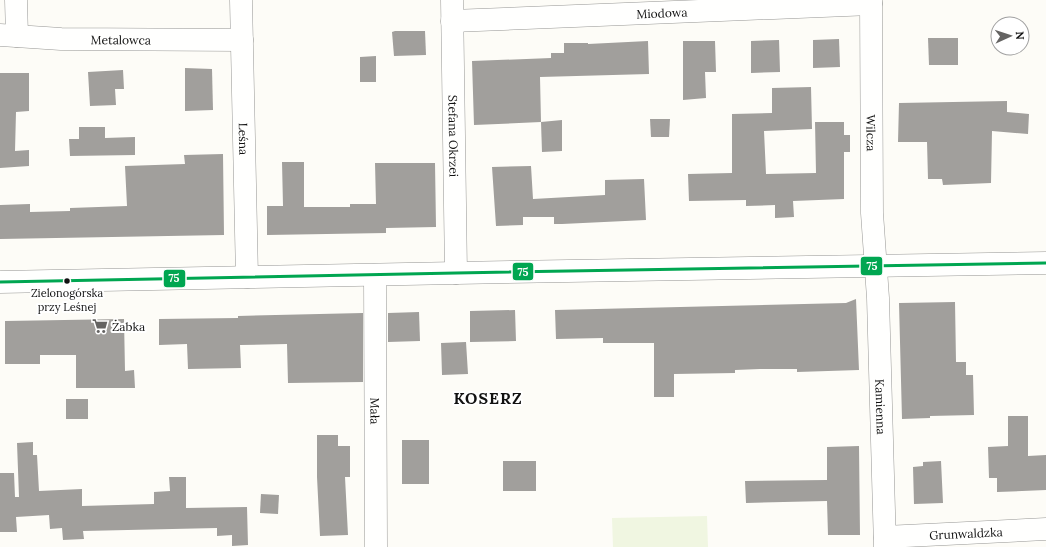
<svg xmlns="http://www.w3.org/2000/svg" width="1046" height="547" font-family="Lora,serif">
<rect width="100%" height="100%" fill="#fdfcf7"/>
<polygon fill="#f0f6e1" points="707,516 708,547 613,547 612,518"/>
<g fill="#a19f9c">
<polygon points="395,31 425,31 426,55 394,56 392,32"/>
<polygon points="928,38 958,38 958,65 929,65"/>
<polygon points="839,39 840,67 813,68 813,40"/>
<polygon points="779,40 780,72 751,73 751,41"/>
<polygon points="648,41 649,74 540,77 541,122 474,125 472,61 551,58 551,53 564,53 564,43 588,43 588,44"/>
<polygon points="683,41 715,41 716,72 705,72 706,98 683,100"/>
<polygon points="376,56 376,82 360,82 360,57"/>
<polygon points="185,68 212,69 213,110 185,111"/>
<polygon points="123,70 124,89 115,89 116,105 90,106 88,72"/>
<polygon points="0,73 29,73 29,111 16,112 15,151 29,150 29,166 0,168"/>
<polygon points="811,87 812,129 764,131 766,174 816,173 815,122 844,122 844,135 850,135 850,152 844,152 844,199 793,201 794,217 775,218 775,205 746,206 746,200 689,201 688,174 732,173 732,114 772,113 772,88"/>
<polygon points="1007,101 1007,112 1029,114 1028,134 992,131 991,183 943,185 942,179 928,179 927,142 898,142 899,103"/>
<polygon points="650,119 670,119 669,137 651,137"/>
<polygon points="562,120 562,151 542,152 541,122"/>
<polygon points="79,127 105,127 105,138 135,137 135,155 70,156 69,139 79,139"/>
<polygon points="223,154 224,235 0,239 0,205 30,204 30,212 70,211 70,208 127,206 125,166 185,164 184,155"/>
<polygon points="282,162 304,162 304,207 350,207 350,204 376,204 375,163 435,163 436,227 386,228 386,233 267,235 267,206 283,206"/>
<polygon points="531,166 533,199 605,195 605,180 644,179 646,220 562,224 554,224 554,217 523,217 523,225 496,226 492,167"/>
<polygon points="856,299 859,370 797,372 797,369 760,369 735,370 735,373 674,374 674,397 654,397 654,343 603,343 603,338 556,339 555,310 846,303"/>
<polygon points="955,302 956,362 966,362 966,375 973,375 974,415 930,416 930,418 902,419 899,303"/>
<polygon points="515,310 516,341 470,342 470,311"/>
<polygon points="419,312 420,341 388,342 388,313"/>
<polygon points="363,313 363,382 288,383 287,344 240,345 241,368 188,369 187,344 159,345 159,319 238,318 238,316"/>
<polygon points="124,319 125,371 134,370 135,388 76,388 76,355 40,355 40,364 5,364 5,321"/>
<polygon points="466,342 468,374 442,375 441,343"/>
<rect x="66" y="399" width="22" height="20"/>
<polygon points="1008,416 1028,416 1028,456 1046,455 1046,490 997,492 997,478 989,478 988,447 1008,446"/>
<polygon points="317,435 338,435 338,446 350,446 350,477 345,477 348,535 320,536 317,477"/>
<rect x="402" y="440" width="27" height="44"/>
<polygon points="33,442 33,455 37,455 39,491 82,489 82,506 154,504 154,492 170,491 169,477 186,477 186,508 247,507 248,545 232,546 232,535 217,536 217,528 83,531 84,539 63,540 62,528 50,529 49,515 16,517 17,532 0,532 0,473 14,473 15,497 19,497 17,443"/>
<polygon points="859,446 860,535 828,535 827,501 746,503 745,481 827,480 827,447"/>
<rect x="503" y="461" width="33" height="30"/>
<polygon points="941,461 943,503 914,504 913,467 923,466 923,462"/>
<polygon points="261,494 279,495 278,514 260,513"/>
</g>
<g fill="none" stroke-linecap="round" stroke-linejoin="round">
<defs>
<g id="minor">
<polyline points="16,0 17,36"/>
<path id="s1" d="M241,0L247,277"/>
<path id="s2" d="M452,0L456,273"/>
<path id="s3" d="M871,0L872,213L878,298L885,547"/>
<path id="s4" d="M452,21L871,4"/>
<path id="s5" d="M0,35L61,39L242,40"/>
<path id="s6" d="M375,275L376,547"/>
<path id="s7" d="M885,537L1046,529"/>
</g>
<polyline id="tertiary" points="0,282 456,273 1046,263"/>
</defs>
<use href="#minor" stroke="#979795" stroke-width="23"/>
<use href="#tertiary" stroke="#979795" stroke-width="23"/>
<use href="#minor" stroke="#fffffe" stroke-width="22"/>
<use href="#tertiary" stroke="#fffffe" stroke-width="22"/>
<defs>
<polyline id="bus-1" points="0,282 456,273 1046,263"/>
</defs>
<use href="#bus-1" stroke="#fff" stroke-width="6"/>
<use href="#bus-1" stroke="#00a651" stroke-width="3"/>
</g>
<defs>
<symbol id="supermarket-bare" viewBox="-9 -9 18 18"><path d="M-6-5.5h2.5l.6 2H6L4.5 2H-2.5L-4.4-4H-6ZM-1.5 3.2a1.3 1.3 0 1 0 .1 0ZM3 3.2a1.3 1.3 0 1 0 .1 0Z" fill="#646362" stroke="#fff" stroke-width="2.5" paint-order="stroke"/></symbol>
</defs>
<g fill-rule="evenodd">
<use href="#supermarket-bare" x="89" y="315" width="22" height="22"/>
</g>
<circle fill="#111" stroke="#fff" stroke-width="1.5" cx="67" cy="281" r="3.5"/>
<g text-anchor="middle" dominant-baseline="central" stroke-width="4" stroke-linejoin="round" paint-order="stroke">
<g font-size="11" fill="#111" stroke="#fff">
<text x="67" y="293">Zielonogórska<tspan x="67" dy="14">przy Leśnej</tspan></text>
</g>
<g font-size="12" fill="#111" stroke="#fff">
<text stroke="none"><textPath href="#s4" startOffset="210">Miodowa</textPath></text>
<text stroke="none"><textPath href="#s5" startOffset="121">Metalowca</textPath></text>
<text stroke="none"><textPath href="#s3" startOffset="133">Wilcza</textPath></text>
<text stroke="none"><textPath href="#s2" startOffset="136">Stefana Okrzei</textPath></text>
<text stroke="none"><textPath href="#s1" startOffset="139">Leśna</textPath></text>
<text stroke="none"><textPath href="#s3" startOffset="407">Kamienna</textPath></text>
<text stroke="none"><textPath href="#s6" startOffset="136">Mała</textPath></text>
<text stroke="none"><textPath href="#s7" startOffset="81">Grunwaldzka</textPath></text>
</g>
<g font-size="12" fill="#111" stroke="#fff" text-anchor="start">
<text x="112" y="326">Żabka</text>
</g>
<g font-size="16" font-weight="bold" letter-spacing="1" fill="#111" stroke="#fff">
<text x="488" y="398">KOSERZ</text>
</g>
</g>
<g stroke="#fff" stroke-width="1.5">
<rect x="860" y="256" width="23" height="20" rx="4" fill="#00a651"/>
<rect x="512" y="262" width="22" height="19" rx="4" fill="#00a651"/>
<rect x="163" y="269" width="23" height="19" rx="4" fill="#00a651"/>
</g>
<g font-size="11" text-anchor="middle" font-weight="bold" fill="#fff">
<text x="872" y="270">75</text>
<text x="523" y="276">75</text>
<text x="174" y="282">75</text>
</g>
<g transform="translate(1010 36) rotate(87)"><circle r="19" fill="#ffffff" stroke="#a0a0a0"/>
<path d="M0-3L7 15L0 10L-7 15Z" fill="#646362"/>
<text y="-6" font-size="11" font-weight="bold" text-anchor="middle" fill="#111111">N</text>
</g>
</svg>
